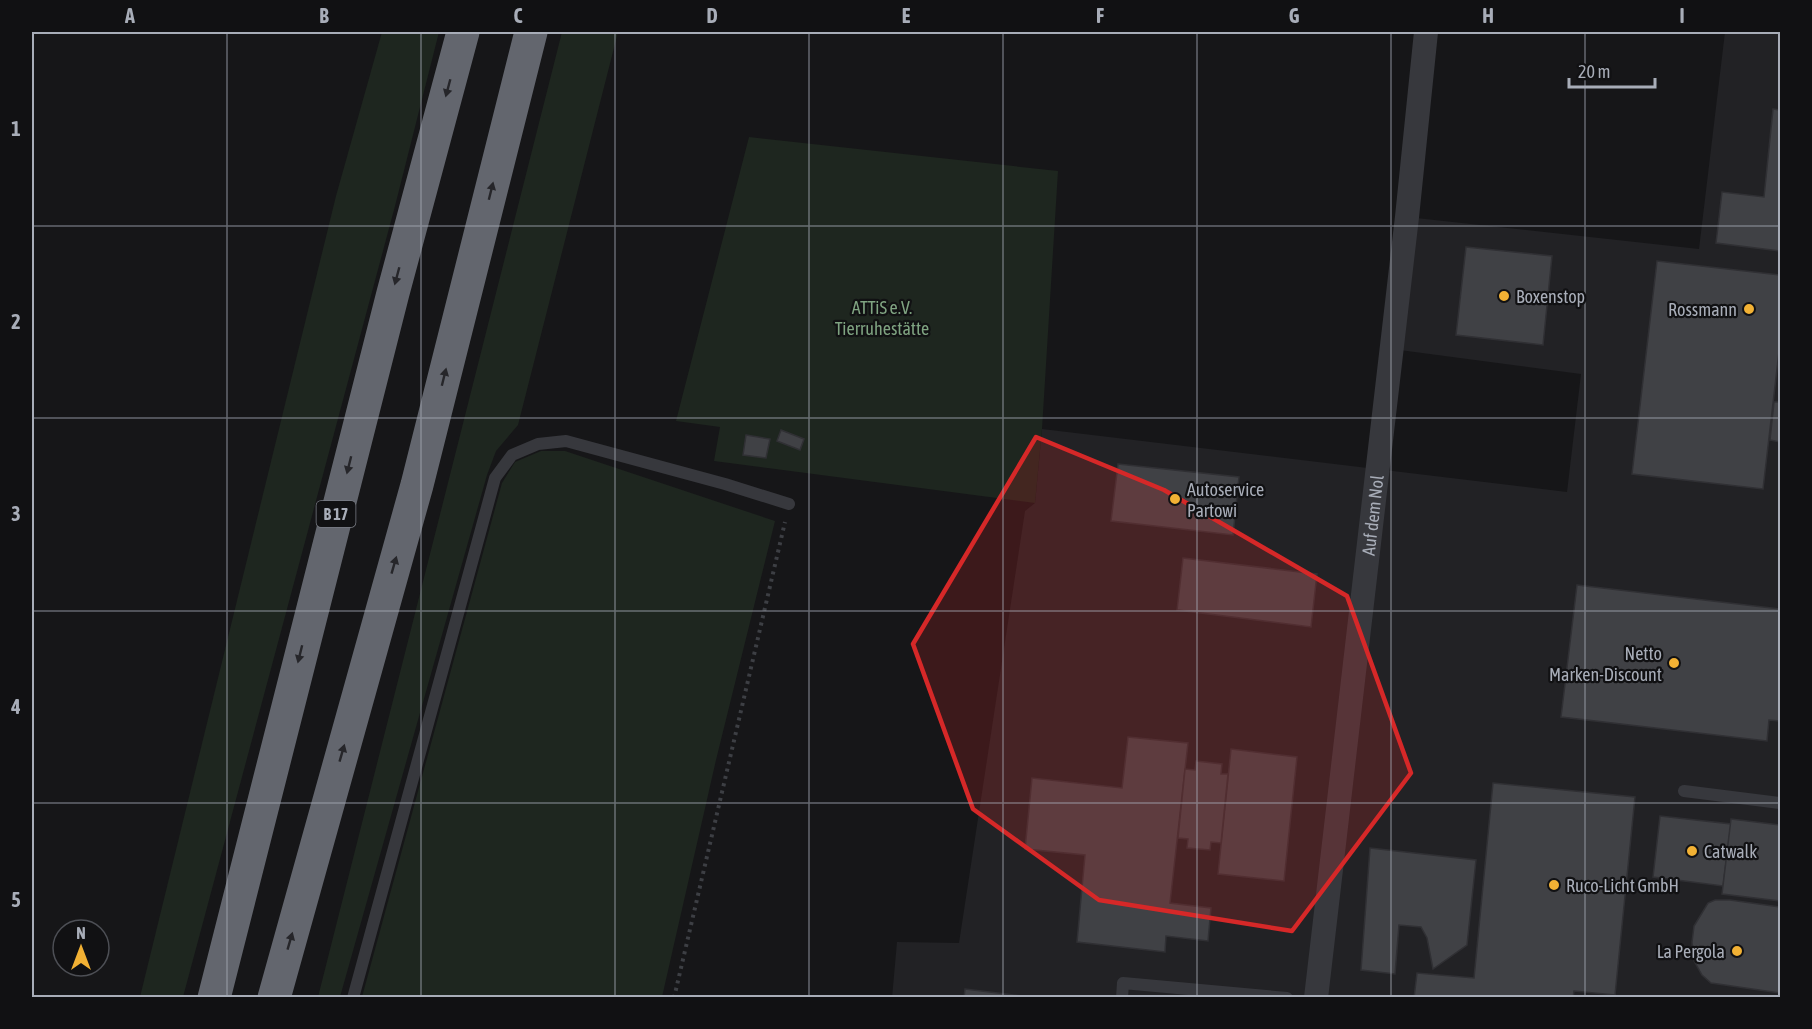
<svg xmlns="http://www.w3.org/2000/svg" width="1812" height="1029" font-family="'Asap Condensed',sans-serif">
<rect width="100%" height="100%" fill="#161618"/>
<polygon fill="#222225" points="1725,32 1780,32 1780,997 892,998 897,942 959,943 1025,511 1035,503 1042,429 1567,492 1581,374 1392,349 1407,217 1699,249"/>
<g fill="#1e261f">
<polygon points="382,32 439,32 395,206 183,997 140,997 336,196"/>
<polygon points="562,32 618,32 518,425 496,451 487,475 340,997 318,997"/>
<polygon points="749,137 1058,171 1042,429 1035,503 714,461 720,427 676,421"/>
<polygon points="541,451 565,451 775,521 716,760 662,997 362,997 502,483 515,462"/>
</g>
<g fill="#404145" stroke="#303034" stroke-width="1.5">
<polygon points="1773,109 1780,110 1780,251 1716,243 1722,192 1764,197"/>
<polygon points="1466,247 1552,256 1543,345 1456,335"/>
<polygon points="1657,261 1780,275 1780,343 1763,489 1632,474"/>
<polygon points="1774,402 1780,402 1780,442 1770,440"/>
<polygon points="781,430 804,439 800,450 777,441"/>
<polygon points="746,435 770,439 766,458 743,455"/>
<polygon points="1118,464 1239,477 1233,535 1111,521"/>
<polygon points="1183,558 1317,574 1311,627 1177,610"/>
<polygon points="1577,585 1780,609 1780,721 1769,720 1767,741 1561,717"/>
<polygon points="1128,737 1188,743 1170,903 1211,908 1208,941 1166,936 1165,952 1077,942 1085,855 1025,849 1032,778 1122,788"/>
<polygon points="1231,749 1297,757 1284,881 1218,874"/>
<polygon points="1196,761 1222,764 1221,774 1228,774 1221,843 1211,842 1210,850 1187,848 1188,839 1178,838 1185,769 1195,770"/>
<polygon points="1493,783 1635,797 1615,995 1574,991 1573,998 1414,998 1417,973 1474,978"/>
<polygon points="1660,816 1731,824 1723,886 1653,877"/>
<polygon points="1731,819 1780,825 1780,901 1722,894"/>
<polygon points="1370,848 1476,860 1467,945 1433,969 1427,938 1421,927 1399,925 1395,974 1361,970"/>
<polygon points="1715,900 1730,900 1780,907 1780,993 1711,983 1702,975 1693,959 1692,942 1694,926 1708,903"/>
<polygon points="965,989 1039,998 964,998"/>
</g>
<g fill="none" stroke-linecap="round" stroke-linejoin="round">
<polyline stroke="#3d3f44" stroke-width="4" stroke-dasharray="3 4.5" stroke-linecap="butt" points="674,998 785,522"/>
<g stroke="#37383d" stroke-width="12">
<polyline points="1684,791 1780,803"/>
<polyline points="353,998 495,478 512,455 538,444 566,441 725,484 789,504"/>
<polyline points="1122,998 1123,983 1287,998"/>
</g>
<path stroke="#37383d" stroke-width="24" id="s1" d="M1316,998L1407,217L1426,32"/>
<g stroke="#63666e" stroke-width="33">
<polyline points="214,998 393,293 463,32"/>
<polyline points="274,998 417,485 531,32"/>
</g>
</g>
<defs><path id="oneway-solid" d="M-6-.8H1V-3.2L6.5 0L1 3.2V.8H-6Z" transform="scale(1.5)"/></defs>
<g fill="#26262a">
<use href="#oneway-solid" transform="translate(448 88) rotate(105)"/>
<use href="#oneway-solid" transform="translate(491 191) rotate(-76)"/>
<use href="#oneway-solid" transform="translate(397 276) rotate(105)"/>
<use href="#oneway-solid" transform="translate(444 377) rotate(-76)"/>
<use href="#oneway-solid" transform="translate(349 465) rotate(104)"/>
<use href="#oneway-solid" transform="translate(394 565) rotate(-74)"/>
<use href="#oneway-solid" transform="translate(300 654) rotate(104)"/>
<use href="#oneway-solid" transform="translate(342 753) rotate(-74)"/>
<use href="#oneway-solid" transform="translate(290 941) rotate(-74)"/>
</g>
<path fill="#d62828" fill-opacity="0.2" stroke="#d62828" stroke-width="4.5" stroke-linejoin="round" d="M1036,437L1164,490L1347,596L1411,773L1292,931L1099,900L973,809L913,644Z"/>
<path fill="none" stroke="#a8adb8" stroke-width="1.5" stroke-opacity="0.55" d="M227,32V998M421,32V998M615,32V998M809,32V998M1003,32V998M1197,32V998M1391,32V998M1585,32V998M32,226H1780M32,418H1780M32,611H1780M32,803H1780"/>
<g fill="#f2b134" stroke="#111113" stroke-width="2">
<circle cx="1504" cy="296" r="6"/>
<circle cx="1749" cy="309" r="6"/>
<circle cx="1175" cy="499" r="6"/>
<circle cx="1674" cy="663" r="6"/>
<circle cx="1692" cy="851" r="6"/>
<circle cx="1554" cy="885" r="6"/>
<circle cx="1737" cy="951" r="6"/>
</g>
<g text-anchor="middle" dominant-baseline="central" stroke-width="4.5" stroke-linejoin="round" paint-order="stroke">
<rect fill="#111113" stroke="#7b7e86" stroke-width="1.5" x="316.5" y="501" width="39" height="26" rx="4.5"/>
<g font-size="16" font-weight="bold" fill="#a8adb8">
<text x="336" y="514">B 17</text>
</g>
<g font-size="18" fill="#a8adb8" stroke="#111113" text-anchor="start">
<text x="1516" y="296">Boxenstop</text>
<text x="1737" y="309" text-anchor="end">Rossmann</text>
<text x="1187" y="489">Autoservice<tspan x="1187" dy="21">Partowi</tspan></text>
<text x="1662" y="653" text-anchor="end">Netto<tspan x="1662" dy="21">Marken-Discount</tspan></text>
<text x="1704" y="851">Catwalk</text>
<text x="1566" y="885">Ruco-Licht GmbH</text>
<text x="1725" y="951" text-anchor="end">La Pergola</text>
</g>
<g font-size="18" fill="#7fa381" stroke="#111113">
<text x="882" y="307">ATTiS e.V.<tspan x="882" dy="21">Tierruhestätte</tspan></text>
</g>
<g font-size="18" fill="#a8adb8" stroke="#111113">
<text stroke="none"><textPath href="#s1" startOffset="486">Auf dem Nol</textPath></text>
</g>
</g>
<rect width="1812" height="1029" fill="none" stroke="#111113" stroke-width="66"/>
<g transform="translate(81 948)"><circle r="28" fill="#111113" stroke="#4d4f55" stroke-width="1.5"/>
<path d="M0-4.5L10 22L0 15L-10 22Z" fill="#f2b134"/>
<text y="-9" font-size="16" font-weight="bold" text-anchor="middle" fill="#a8adb8">N</text>
</g>
<path d="M1569 78v9h86v-9" fill="none" stroke="#a8adb8" stroke-width="3"/>
<text x="1578" y="78" font-size="18" fill="#a8adb8" stroke="#111113" stroke-width="4.5" paint-order="stroke">20 m</text>
<rect x="33" y="33" width="1746" height="963" fill="none" stroke="#a8adb8" stroke-width="2"/>
<g font-size="20" text-anchor="middle" font-weight="bold" fill="#a8adb8">
<text x="130" y="23">A</text>
<text x="324" y="23">B</text>
<text x="518" y="23">C</text>
<text x="712" y="23">D</text>
<text x="906" y="23">E</text>
<text x="1100" y="23">F</text>
<text x="1294" y="23">G</text>
<text x="1488" y="23">H</text>
<text x="1682" y="23">I</text>
<text x="16" y="136">1</text>
<text x="16" y="329">2</text>
<text x="16" y="521">3</text>
<text x="16" y="714">4</text>
<text x="16" y="907">5</text>
</g>
</svg>
